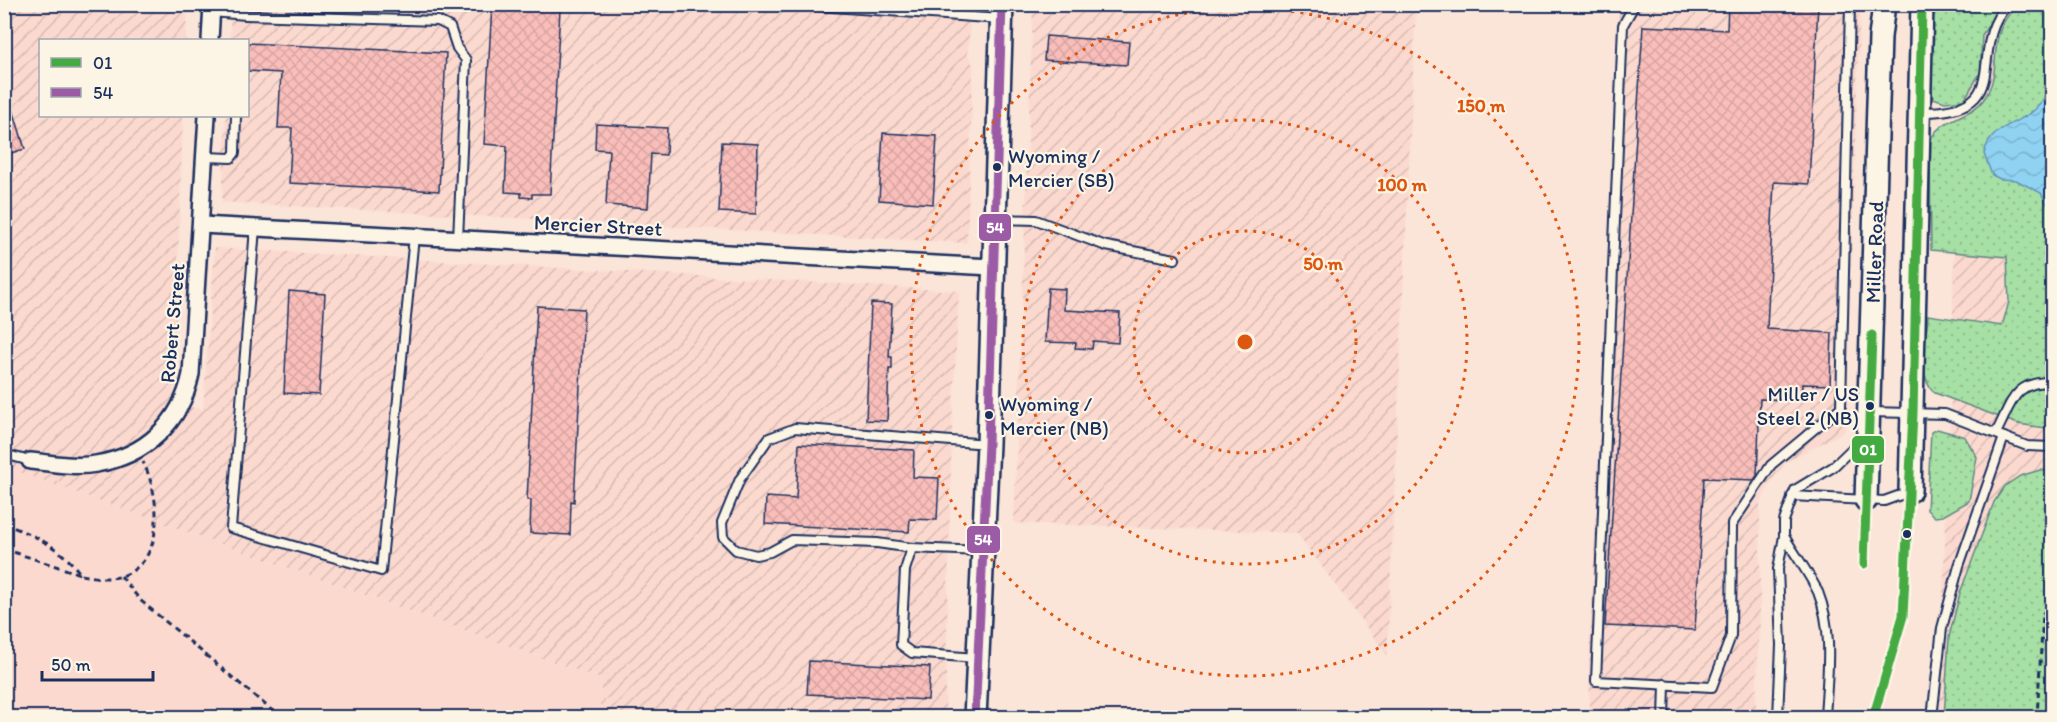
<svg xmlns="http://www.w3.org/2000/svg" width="2057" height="722" font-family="Itim,sans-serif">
<defs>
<pattern id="industrial-furrows" width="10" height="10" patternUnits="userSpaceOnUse" patternTransform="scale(1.5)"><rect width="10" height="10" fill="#fbd9cf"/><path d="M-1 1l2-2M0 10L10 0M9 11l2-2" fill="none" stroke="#d7bbb4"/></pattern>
<pattern id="green-dots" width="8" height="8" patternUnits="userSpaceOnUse" patternTransform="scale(1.5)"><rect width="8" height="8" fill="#a7e0a5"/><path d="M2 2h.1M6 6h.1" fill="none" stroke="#8fc090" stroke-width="1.8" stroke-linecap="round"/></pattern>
<pattern id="water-waves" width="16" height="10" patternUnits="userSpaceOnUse" patternTransform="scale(1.5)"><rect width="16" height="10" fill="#8fd2f1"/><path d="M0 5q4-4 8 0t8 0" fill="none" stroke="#7bb5d1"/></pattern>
<pattern id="building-cross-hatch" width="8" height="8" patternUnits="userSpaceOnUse" patternTransform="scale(1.5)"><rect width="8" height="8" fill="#fabeba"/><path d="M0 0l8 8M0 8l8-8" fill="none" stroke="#d6a4a2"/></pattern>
</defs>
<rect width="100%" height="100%" fill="#fbe4d8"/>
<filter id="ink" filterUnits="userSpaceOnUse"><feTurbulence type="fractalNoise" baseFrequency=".0167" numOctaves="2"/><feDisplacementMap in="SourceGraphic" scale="12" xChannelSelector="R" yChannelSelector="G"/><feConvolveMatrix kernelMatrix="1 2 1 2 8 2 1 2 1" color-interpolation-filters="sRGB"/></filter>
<g filter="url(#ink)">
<polygon fill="#fbd9cf" points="4,466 601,679 600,717 5,717"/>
<g fill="url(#industrial-furrows)">
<polygon points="4,5 187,5 186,40 40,40 40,116 183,116 173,405 203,409 215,248 959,291 952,427 945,717 600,717 601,679 5,467"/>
<polygon points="231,5 971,5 968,54 973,65 967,243 222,202 226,116 248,116 248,40 230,40"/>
<polygon points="1033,5 1416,5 1387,655 1297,533 1014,523"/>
<polygon points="1619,5 1860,5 1845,431 1787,461 1771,481 1760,504 1760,621 1755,717 1590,717 1589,664"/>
<polygon points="1960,5 2052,5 2052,717 1938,717 1951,396"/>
</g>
<g fill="url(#green-dots)" stroke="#618882" stroke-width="1.5">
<polygon points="1934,5 2001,5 1982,35 1980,73 1964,100 1945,102 1933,98 1930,82 1931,13"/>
<path d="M2018,5H2052V429L2018,424L1935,393C1916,378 1927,337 1928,315L2002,326L2009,302L2007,257L1931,250L1930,142C1937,118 1970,119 1984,99C2006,67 1982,37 2018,5Z"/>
<polygon points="1937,429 1965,437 1977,457 1969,501 1943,516 1935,517 1927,510 1931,432"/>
<polygon points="2040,470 2052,471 2052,716 1944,717 1949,637 1960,593 1994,502 2005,486 2020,476"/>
</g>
<path fill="url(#water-waves)" stroke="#6191b6" stroke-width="1.5" d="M2052,64V213L2041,193L2016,180L2000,179L1992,175L1984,154C1991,120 2029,126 2044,98C2048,90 2043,80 2046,71Z"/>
<g fill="url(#building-cross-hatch)" stroke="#1b2f5e" stroke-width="1.5">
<polygon points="1728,4 1818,4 1809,184 1774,182 1767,329 1832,333 1830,385 1802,384 1801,400 1760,399 1757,476 1754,480 1704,478 1695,630 1605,626 1643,26 1727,30"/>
<polygon points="492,5 560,9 550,194 532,194 532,198 521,197 521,193 505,192 507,146 484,144"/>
<polygon points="1046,36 1129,42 1127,65 1044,60"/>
<polygon points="248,43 446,53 439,191 289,183 292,128 278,128 281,73 248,71"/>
<polygon points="7,90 25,149 4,155 4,91"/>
<polygon points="596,124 667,128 666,155 651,154 648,208 606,205 609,150 595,149"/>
<polygon points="883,133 937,136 933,204 879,200"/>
<polygon points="722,142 758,144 756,214 719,212"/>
<polygon points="1048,288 1065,289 1064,310 1120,313 1118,343 1093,341 1092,349 1075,348 1076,343 1045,342"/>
<polygon points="289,291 325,294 319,395 284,393"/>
<polygon points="871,303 892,304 889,357 892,357 892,369 889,369 887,421 866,420"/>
<polygon points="537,306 584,309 574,502 571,501 570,535 530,533 531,500 527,500"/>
<polygon points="799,444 914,450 913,477 939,478 937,520 910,519 909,532 765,524 766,497 796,499"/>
<polygon points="809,661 930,667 928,700 807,694"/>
</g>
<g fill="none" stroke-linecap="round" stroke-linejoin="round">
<defs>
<g id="service">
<polyline points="1635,4 1623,25 1596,681 1712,687 1731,636 1732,524 1771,465 1841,407 1850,4"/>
<polyline points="818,6 1001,19"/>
<polyline points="212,12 246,15 438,21 450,27 457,48 466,60 458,239"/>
<path d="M1921,112C2019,113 1964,50 2008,4"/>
<polyline points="206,157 231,158 235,153 236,116"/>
<polyline points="996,219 1036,220 1106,246 1175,259"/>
<polyline points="255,228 231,528 381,571 414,236"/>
<polyline points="1871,412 1945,414 2027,446 2052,447"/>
<path d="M1996,433C2012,403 2013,381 2052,382"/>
<polyline points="4,454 30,461"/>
<polyline points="1792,496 1884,501 1909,492"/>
<path d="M1784,536C1795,555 1809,573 1818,592C1834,632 1827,676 1825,718"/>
<polyline points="912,548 877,543 792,540 770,552 756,555 736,550 723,537 722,523 740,479 769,438 795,428 987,444"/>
<polyline points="976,658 912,653 901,645 905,570 912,548 981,551"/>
<polyline points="1664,718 1665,684"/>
<polyline points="1778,718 1781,645 1778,569 1784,536 1784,521 1795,490 1833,467 1863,438"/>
<polyline points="1932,718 1942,628 1959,566 2004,437"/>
</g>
<g id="minor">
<polyline points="210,40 212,4"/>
<polyline points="201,225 992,267"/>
<path d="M30,461C52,463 74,468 96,464C145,456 181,423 191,374L207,116"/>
</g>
<g id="secondary">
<polyline points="1910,491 1922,4"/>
<polyline points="1866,500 1880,37 1884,4"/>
<polyline points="975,718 988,444 1002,4"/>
</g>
</defs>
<use href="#service" stroke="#1b2f5e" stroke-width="12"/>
<use href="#minor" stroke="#1b2f5e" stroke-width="20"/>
<use href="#secondary" stroke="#1b2f5e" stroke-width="26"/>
<g stroke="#1b2f5e" stroke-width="3" stroke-dasharray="6 4.5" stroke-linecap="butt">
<path d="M4,524C33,534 64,549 81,575C95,577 109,580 122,576C167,560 160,495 143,462"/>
<polyline points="4,549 80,574"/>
<polyline points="121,576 140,600 281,718"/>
<polyline points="2037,718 2043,613 2052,614"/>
</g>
<use href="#service" stroke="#fcf5e5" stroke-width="8"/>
<use href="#minor" stroke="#fcf5e5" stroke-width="15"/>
<use href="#secondary" stroke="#fcf5e5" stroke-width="21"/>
<defs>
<g id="bus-1">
<polyline points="1864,564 1872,335"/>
<polyline points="1873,718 1903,616 1913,413 1922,4"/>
</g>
<polyline id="bus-2" points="975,718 988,444 1002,4"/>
</defs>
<use href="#bus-1" stroke="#fcf5e5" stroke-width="14"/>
<use href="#bus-2" stroke="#fcf5e5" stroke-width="14"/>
<use href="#bus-1" stroke="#44aa42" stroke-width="9"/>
<use href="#bus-2" stroke="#9b5ba5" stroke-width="9"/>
</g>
</g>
<g fill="none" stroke="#de5710" stroke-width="3" stroke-dasharray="3 6">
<circle cx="1245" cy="342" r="111"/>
<circle cx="1245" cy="342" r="222"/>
<circle cx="1245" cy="342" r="334"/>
</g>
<g fill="#1b2f5e" stroke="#fcf5e5" stroke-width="2">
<circle cx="997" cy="167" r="5"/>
<circle cx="1870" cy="406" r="5"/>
<circle cx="989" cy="415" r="5"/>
<circle cx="1907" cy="534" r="5"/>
</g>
<g text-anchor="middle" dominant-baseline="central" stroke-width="4.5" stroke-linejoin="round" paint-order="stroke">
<g font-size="20" fill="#1b2f5e" stroke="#fcf5e5" text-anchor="start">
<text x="1008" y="156">Wyoming /<tspan x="1008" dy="24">Mercier (SB)</tspan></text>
<text x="1859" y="394" text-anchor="end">Miller / US<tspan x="1859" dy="24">Steel 2 (NB)</tspan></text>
<text x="1000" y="404">Wyoming /<tspan x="1000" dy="24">Mercier (NB)</tspan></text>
</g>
<g font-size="21" fill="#1b2f5e" stroke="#fcf5e5">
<text transform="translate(598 225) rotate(3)">Mercier Street</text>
<text transform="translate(1874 252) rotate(-88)">Miller Road</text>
<text transform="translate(172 323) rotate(-85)">Robert Street</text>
</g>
</g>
<circle cx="1245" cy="342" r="9" fill="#de5710" stroke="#fcf5e5" stroke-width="3"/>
<g font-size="18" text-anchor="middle" font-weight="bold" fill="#de5710" stroke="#fcf5e5" stroke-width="4.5" stroke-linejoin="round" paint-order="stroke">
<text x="1481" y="112">150 m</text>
<text x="1402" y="191">100 m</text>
<text x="1323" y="270">50 m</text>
</g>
<g stroke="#fcf5e5" stroke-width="2">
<rect x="978" y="213" width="34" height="29" rx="6" fill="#9b5ba5"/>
<rect x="1851" y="435" width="34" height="29" rx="6" fill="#44aa42"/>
<rect x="966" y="525" width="35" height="29" rx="6" fill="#9b5ba5"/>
</g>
<g font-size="16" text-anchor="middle" font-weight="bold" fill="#fff">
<text x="995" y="233">54</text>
<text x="1868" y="455">01</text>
<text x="983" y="545">54</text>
</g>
<rect width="2057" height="722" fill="none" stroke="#fcf5e5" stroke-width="24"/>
<rect x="12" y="12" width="2033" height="698" fill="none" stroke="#1b2f5e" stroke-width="2" filter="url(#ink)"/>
<rect x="39" y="39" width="210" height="78" fill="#fcf5e5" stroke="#a2a6af" stroke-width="1.5"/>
<rect x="51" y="58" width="30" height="9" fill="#44aa42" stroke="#a2a6af" stroke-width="1.5"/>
<text x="93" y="69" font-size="18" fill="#1b2f5e">01</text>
<rect x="51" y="88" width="30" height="9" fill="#9b5ba5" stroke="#a2a6af" stroke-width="1.5"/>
<text x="93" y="99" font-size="18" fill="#1b2f5e">54</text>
<path d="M42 671v9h111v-9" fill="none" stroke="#1b2f5e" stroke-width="3"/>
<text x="51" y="671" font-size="18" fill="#1b2f5e" stroke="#fcf5e5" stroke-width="4.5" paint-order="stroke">50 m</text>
</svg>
